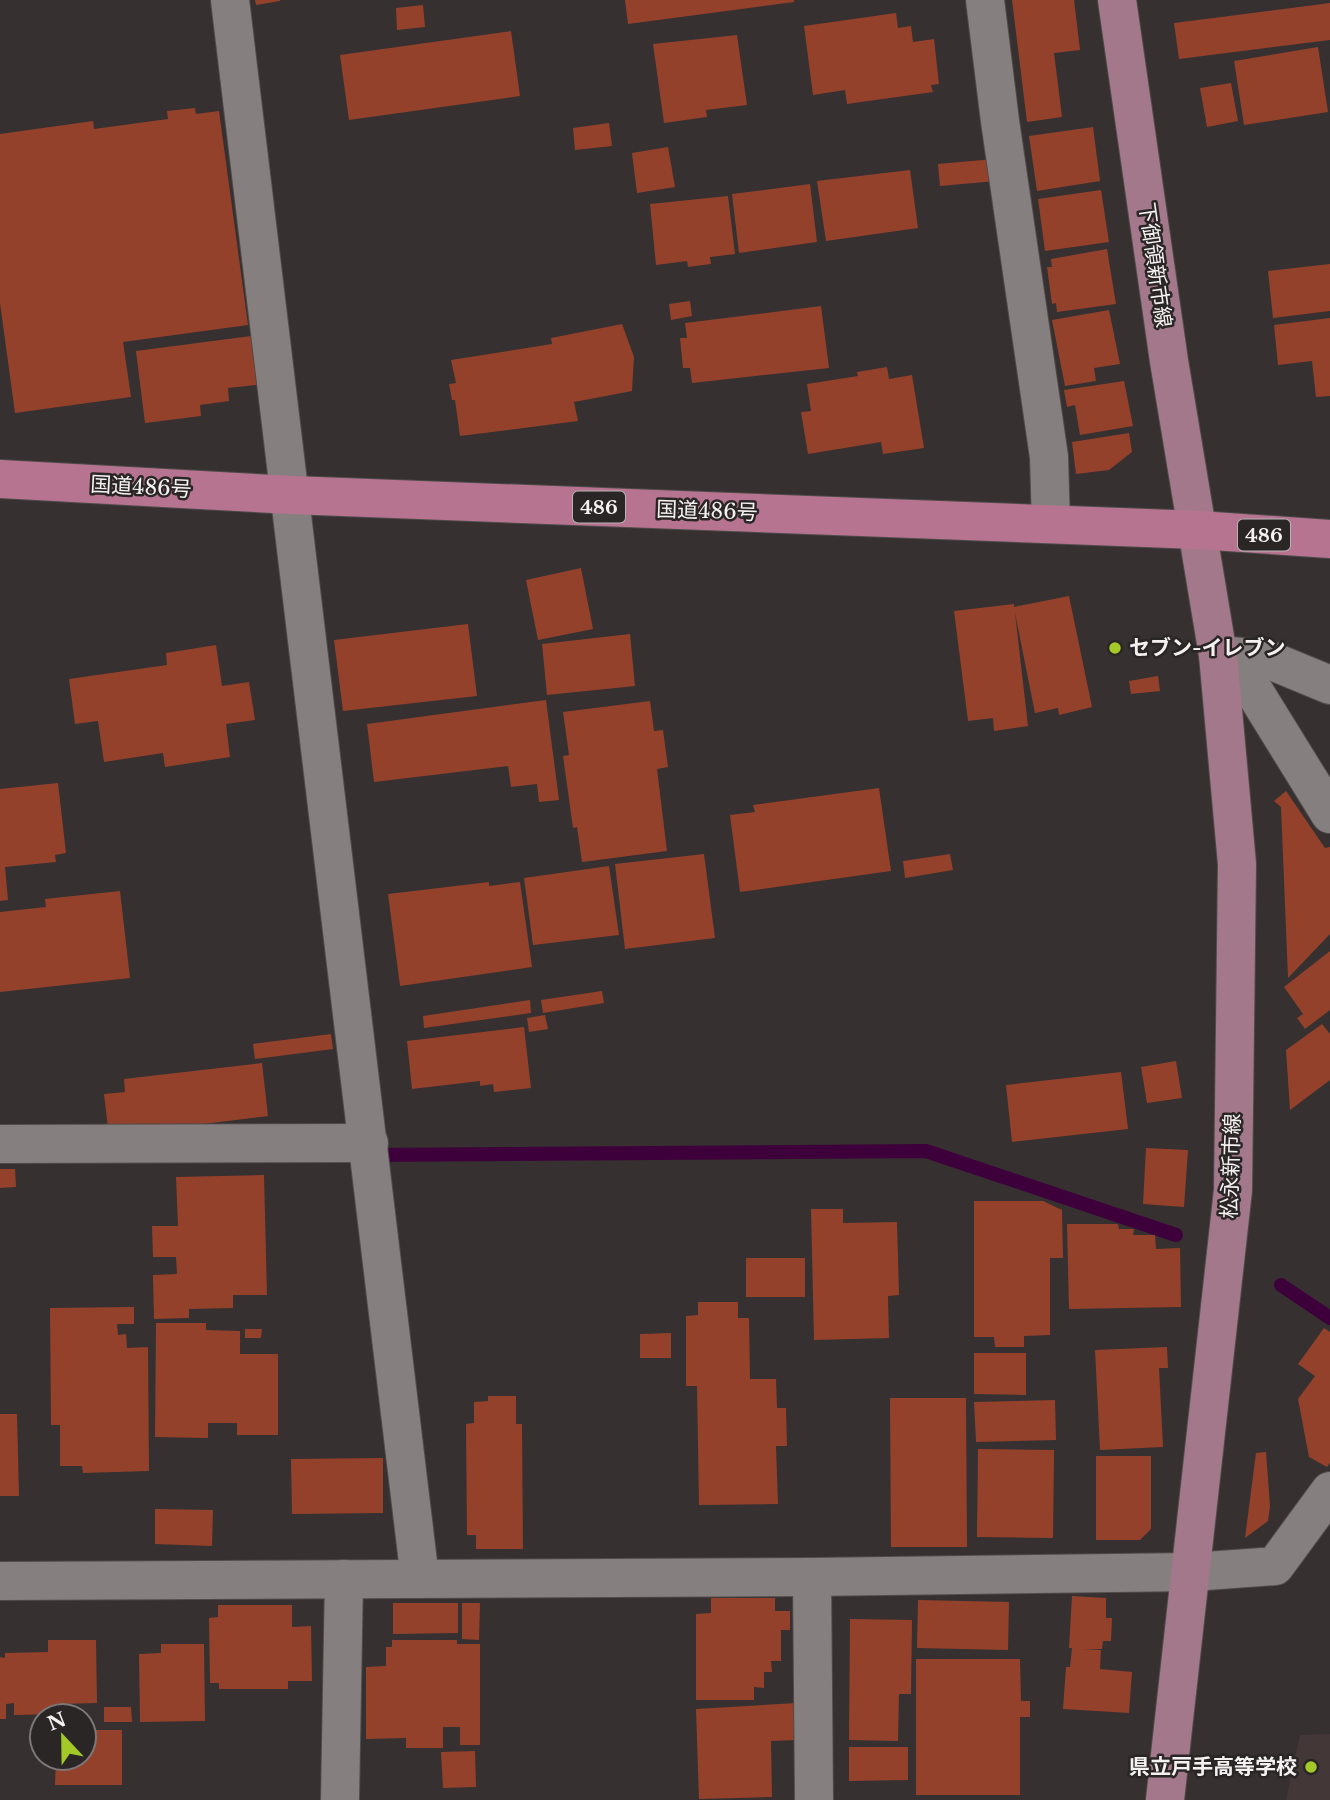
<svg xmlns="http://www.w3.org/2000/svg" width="1330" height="1800" font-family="'Libre Baskerville','Noto Sans JP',serif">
<rect width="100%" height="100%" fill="#363030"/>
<polygon fill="#443738" points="1330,1734 1330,1800 1286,1800 1300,1735"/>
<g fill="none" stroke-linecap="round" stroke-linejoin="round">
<g stroke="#3d003b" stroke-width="14">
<polyline points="369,1155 926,1151 1176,1235"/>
<polyline points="1281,1285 1330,1318"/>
</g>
</g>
<g fill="#94412b">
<polygon points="255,0 280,0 280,1 256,5"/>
<polygon points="625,0 794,0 794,2 628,24"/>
<polygon points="1012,0 1074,0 1080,50 1054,53 1062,117 1027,122"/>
<polygon points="1330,3 1330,40 1179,59 1174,23"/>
<polygon points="423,5 425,27 397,30 396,8"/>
<polygon points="896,13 898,28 911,26 913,42 934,39 939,84 931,85 933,92 847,104 845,90 813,95 804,26"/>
<polygon points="511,31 520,96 349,120 340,55"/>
<polygon points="737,35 747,105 706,110 707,117 664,123 653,44"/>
<polygon points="1318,47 1328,112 1244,125 1234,61"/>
<polygon points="1231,83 1238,121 1207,127 1200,88"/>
<polygon points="195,108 196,114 219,111 248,325 123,342 131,397 15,413 0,303 0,134 93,121 94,129 168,119 167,111"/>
<polygon points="609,123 612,146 575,150 573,128"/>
<polygon points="1093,127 1100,181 1037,191 1029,136"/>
<polygon points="668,147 675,187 637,193 632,153"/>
<polygon points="994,159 996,181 940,186 938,164"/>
<polygon points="910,170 918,228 826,241 817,181"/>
<polygon points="810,184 817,242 739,253 732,194"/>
<polygon points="1101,190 1109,242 1045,251 1038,199"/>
<polygon points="728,196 735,254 710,257 711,264 688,267 687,261 656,265 650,204"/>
<polygon points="1107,249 1116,304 1057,312 1056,303 1052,304 1047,267 1052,267 1051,259"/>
<polygon points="1330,264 1330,311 1273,318 1268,271"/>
<polygon points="690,301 692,316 671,320 669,304"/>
<polygon points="821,306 829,368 692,383 690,368 683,368 680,338 687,338 685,323"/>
<polygon points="1109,310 1120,364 1094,368 1096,381 1065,386 1052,320"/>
<polygon points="1330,318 1330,396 1316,397 1312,361 1278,365 1274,325"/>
<polygon points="622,324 634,357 632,391 574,402 578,421 460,436 455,400 452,400 449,384 456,383 451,360 552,344 551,338"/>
<polygon points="251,336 257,385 228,388 229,401 200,405 201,416 145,423 136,351"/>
<polygon points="887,367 889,379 912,375 924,448 883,454 881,442 808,454 801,412 811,411 807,384 858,376 857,372"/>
<polygon points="1124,381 1133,426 1080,435 1075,405 1067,407 1064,390"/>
<polygon points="1129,433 1132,452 1109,470 1076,474 1072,442"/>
<polygon points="581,568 593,629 538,640 526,580"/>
<polygon points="1069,596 1092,707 1059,715 1058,708 1035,713 1015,613 1028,726 994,731 993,718 968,721 954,611 1014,604 1014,607"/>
<polygon points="468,624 477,696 343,711 334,640"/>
<polygon points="630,634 635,686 547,695 542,644"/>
<polygon points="216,645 222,686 249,682 255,720 226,724 230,757 165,767 163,753 104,762 98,721 75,724 69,679 167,665 166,653"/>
<polygon points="1158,676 1160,691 1131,694 1129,681"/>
<polygon points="546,700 559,800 539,802 537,784 511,787 508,766 374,782 367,724"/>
<polygon points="650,701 654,731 663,730 668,767 657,769 667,851 582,862 577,827 573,828 563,756 569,755 563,712"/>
<polygon points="58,783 66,853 55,855 56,862 5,867 8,900 0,901 0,789"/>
<polygon points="879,788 891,871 740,892 730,815 755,812 753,805"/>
<polygon points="1286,791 1325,848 1330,847 1330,934 1288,978 1281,807 1274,801"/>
<polygon points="704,854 715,938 625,949 615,864"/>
<polygon points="950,854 953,870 905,878 903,861"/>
<polygon points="609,866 619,935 533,945 524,878"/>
<polygon points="489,882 489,886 520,882 532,967 400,986 388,894"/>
<polygon points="120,891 130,978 0,992 0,912 46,907 45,899"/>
<polygon points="1330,951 1330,1010 1305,1029 1297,1018 1303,1014 1284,987"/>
<polygon points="602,991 604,1003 543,1013 541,1000"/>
<polygon points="530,1000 531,1013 424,1028 423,1016"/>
<polygon points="545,1015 548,1029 529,1032 527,1018"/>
<polygon points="1322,1024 1330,1034 1330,1080 1290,1110 1286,1050"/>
<polygon points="524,1027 531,1088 494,1092 493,1084 480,1086 480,1081 412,1089 407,1041"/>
<polygon points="331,1034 333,1049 255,1059 253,1044"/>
<polygon points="1176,1061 1182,1098 1147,1103 1141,1067"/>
<polygon points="262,1063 268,1116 130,1133 108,1128 104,1094 125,1092 124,1079"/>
<polygon points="1121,1072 1128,1129 1012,1142 1006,1085"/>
<polygon points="1146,1148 1188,1150 1184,1207 1143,1204"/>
<polygon points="0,1169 15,1169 16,1187 0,1188"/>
<polygon points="264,1175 267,1295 233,1295 233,1308 189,1309 189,1318 154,1319 153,1275 177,1274 176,1257 153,1257 152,1226 178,1226 176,1177"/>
<polygon points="974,1201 1043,1201 1062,1210 1063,1258 1050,1258 1050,1335 1024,1336 1024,1347 995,1347 994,1337 974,1337"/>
<polygon points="811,1209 843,1209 843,1223 897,1222 899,1295 888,1296 889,1338 814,1340"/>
<polygon points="1067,1224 1118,1224 1119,1229 1134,1229 1133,1235 1155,1235 1156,1249 1180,1248 1181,1307 1069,1309"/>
<rect x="746" y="1258" width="59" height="39"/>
<polygon points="698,1302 738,1302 738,1318 749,1318 750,1379 776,1379 777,1408 786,1408 787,1446 776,1446 778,1504 699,1505 697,1386 686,1386 686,1316 698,1315"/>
<polygon points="134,1307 134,1324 117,1324 118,1335 126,1334 127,1348 148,1347 149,1471 83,1473 82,1466 60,1466 60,1425 51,1425 50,1308"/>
<polygon points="156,1323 206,1323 206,1330 240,1331 240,1354 278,1354 278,1435 237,1435 237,1423 208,1423 208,1438 155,1437"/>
<polygon points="1324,1328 1330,1332 1330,1463 1327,1467 1309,1457 1298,1399 1315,1376 1298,1364"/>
<polygon points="245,1329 262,1329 261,1338 245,1338"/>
<polygon points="671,1333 671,1358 640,1358 640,1334"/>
<polygon points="1167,1347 1168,1368 1159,1368 1163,1447 1100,1450 1095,1350"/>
<polygon points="974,1353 1026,1353 1026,1395 974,1394"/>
<polygon points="488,1396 516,1396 516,1424 522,1424 523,1549 476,1549 476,1535 467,1535 466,1424 474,1423 474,1402 488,1401"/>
<polygon points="890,1398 966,1398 967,1547 891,1547"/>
<polygon points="1055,1400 1056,1440 976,1442 974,1402"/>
<polygon points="0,1414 17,1414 19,1496 0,1496"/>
<polygon points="978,1449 1054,1450 1053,1538 977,1537"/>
<polygon points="1266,1452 1270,1506 1268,1521 1245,1538 1256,1453"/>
<polygon points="1096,1456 1151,1456 1151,1529 1140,1540 1096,1540"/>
<polygon points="383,1458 383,1513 292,1514 291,1459"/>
<polygon points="155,1509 213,1510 212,1546 155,1544"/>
<polygon points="1072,1596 1106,1598 1106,1618 1112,1618 1111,1641 1103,1641 1102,1649 1083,1649 1101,1650 1100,1669 1132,1672 1129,1713 1063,1709 1066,1667 1070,1667 1072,1648 1069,1648"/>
<polygon points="711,1598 775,1598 775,1611 790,1611 790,1630 781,1630 781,1661 771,1661 772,1672 764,1672 764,1688 754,1687 754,1700 696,1700 696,1614 711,1613"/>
<polygon points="918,1600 1009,1602 1008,1650 917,1648"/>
<polygon points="393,1603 458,1603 458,1633 393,1634"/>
<polygon points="462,1603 480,1603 479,1640 462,1639"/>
<polygon points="218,1605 292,1605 292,1627 311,1626 312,1681 288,1681 288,1689 219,1689 219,1683 210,1683 209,1618 218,1617"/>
<polygon points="850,1619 912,1620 911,1694 899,1694 898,1741 849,1740"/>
<polygon points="48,1640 96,1640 97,1703 60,1704 61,1714 14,1715 14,1703 6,1704 6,1719 0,1719 0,1657 5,1658 5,1653 48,1652"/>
<polygon points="392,1640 457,1640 457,1644 480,1644 480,1745 460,1745 460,1727 443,1727 443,1748 406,1748 406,1738 366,1739 366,1667 386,1666 386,1647 392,1647"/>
<polygon points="161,1644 204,1644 205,1721 140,1722 139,1654 161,1653"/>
<polygon points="916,1659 1020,1659 1021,1701 1030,1701 1030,1717 1020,1717 1020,1795 916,1795"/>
<polygon points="796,1703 797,1740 771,1741 772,1797 699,1799 696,1709"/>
<polygon points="104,1707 131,1707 132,1722 104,1722"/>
<polygon points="84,1730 122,1730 122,1785 55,1785 56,1758 84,1758"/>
<polygon points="849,1747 908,1747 908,1780 849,1781"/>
<polygon points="475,1751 476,1787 443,1788 441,1752"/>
</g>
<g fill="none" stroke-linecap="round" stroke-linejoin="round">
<defs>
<g id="minor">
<polyline points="230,0 420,1579"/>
<polyline points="985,0 1000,121 1049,457 1051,524"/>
<polyline points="1218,655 1267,659 1330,685"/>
<polyline points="1241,657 1249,683 1330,814"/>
<polyline points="0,1144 369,1143"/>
<polyline points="812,1577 814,1800"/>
<polyline points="0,1581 812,1577 1192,1572 1275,1566 1330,1491"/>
<polyline points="340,1800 344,1579"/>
</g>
<polyline id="major" points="1117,0 1169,361 1218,655 1237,864 1233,1190 1165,1800"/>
<polyline id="highway" points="0,479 291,495 1198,530 1330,539"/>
</defs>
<use href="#minor" stroke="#514c4c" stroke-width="40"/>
<use href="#major" stroke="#514c4c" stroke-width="40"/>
<use href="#highway" stroke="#514c4c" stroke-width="40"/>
<use href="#minor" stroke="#867f7f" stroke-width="38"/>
<use href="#major" stroke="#a3788a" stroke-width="38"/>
<use href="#highway" stroke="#b77491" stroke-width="38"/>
</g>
<g fill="#a2c928" stroke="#2b2626" stroke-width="2.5">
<circle cx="1115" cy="648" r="7"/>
<circle cx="1311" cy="1767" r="7"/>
</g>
<g text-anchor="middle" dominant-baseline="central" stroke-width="5" stroke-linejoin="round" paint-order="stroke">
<g fill="#2b2626" stroke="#b8b4b5" stroke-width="2">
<rect x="573" y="491.5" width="52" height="31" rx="5"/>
<rect x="1238" y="519.5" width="52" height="31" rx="5"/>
</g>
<g font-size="19" font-weight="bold" fill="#f5f1f2">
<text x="599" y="507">486</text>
<text x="1264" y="535">486</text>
</g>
<g font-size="21" fill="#f5f1f2" stroke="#2b2626">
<text transform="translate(1155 265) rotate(82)">下御領新市線</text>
<text transform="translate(141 487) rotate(3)">国道486号</text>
<text transform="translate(707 511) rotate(2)">国道486号</text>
<text transform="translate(1231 1166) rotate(-88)">松永新市線</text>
</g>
<g font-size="21" font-weight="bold" fill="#f5f1f2" stroke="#2b2626" text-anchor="start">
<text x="1129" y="648">セブン-イレブン</text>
<text x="1297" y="1767" text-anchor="end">県立戸手高等学校</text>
</g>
</g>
<g transform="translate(63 1737) rotate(338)"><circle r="33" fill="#2b2626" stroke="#7c7778" stroke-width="2"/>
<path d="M0-5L12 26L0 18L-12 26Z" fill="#a2c928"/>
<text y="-10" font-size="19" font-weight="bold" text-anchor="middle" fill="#f5f1f2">N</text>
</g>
</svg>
